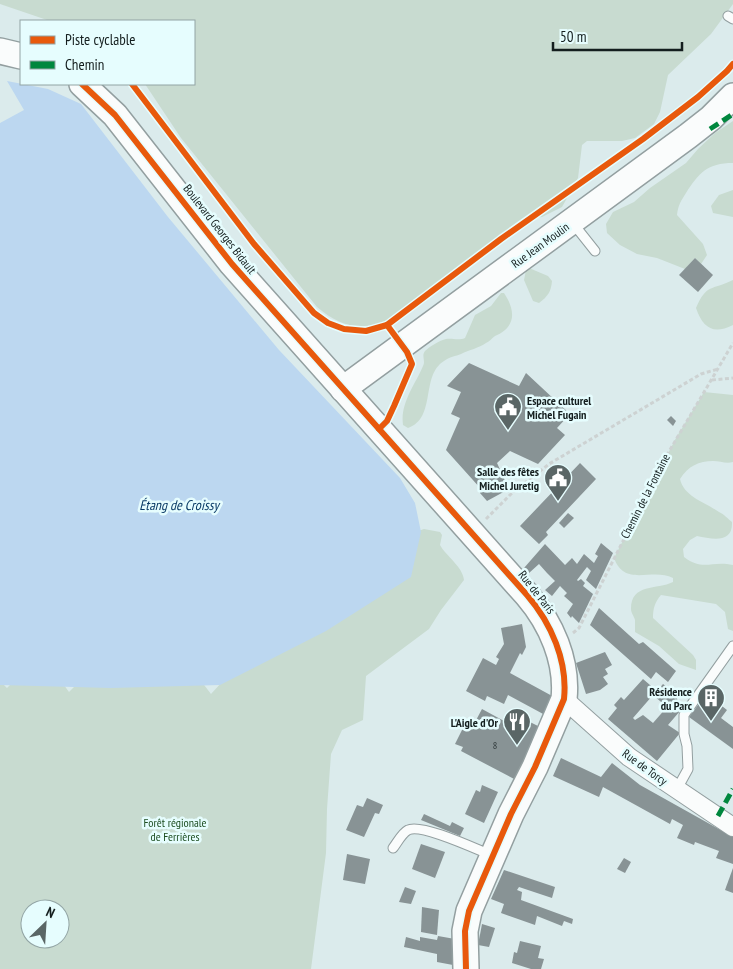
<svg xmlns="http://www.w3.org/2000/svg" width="733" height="969" font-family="'PT Sans Narrow',sans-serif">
<rect width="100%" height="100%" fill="#dbebec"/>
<g fill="#c8dbd0" fill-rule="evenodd">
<path d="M0,0H733V4L711,34L668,75L660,112L654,124L635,138L622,141H587L582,145L578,178L562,207L542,217L525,219L498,237L388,320C361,332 339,326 317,307L181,138L145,84H194V21H50L0,4Z"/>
<path d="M733,121V163C707,163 699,173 686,193C681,201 678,205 677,215L703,244L707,255L701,264L695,258L685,269L657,258L637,254L620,245L607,233L606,224L613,212L634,202L650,188L686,163L698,149L715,133Z"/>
<polygon points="733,190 733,217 713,213 711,206 719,195"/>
<path d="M529,268L548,276L552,281C551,292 548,296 539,303L533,301L524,280L526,270Z"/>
<path d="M733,280V325C713,335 703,328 696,308C707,283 711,291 733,280Z"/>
<path d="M501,293H504C516,311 516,327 495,336C492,338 489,342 486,343C479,348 469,350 461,354C456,356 449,357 444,361C420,376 437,418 408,428L403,425C400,403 415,385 423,366C426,361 421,356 425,351C429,347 440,340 446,339C453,338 458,341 465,338L475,315L491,306Z"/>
<path d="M704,392L733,395V462C726,464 720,461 713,461C699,461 688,466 680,479C684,497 705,502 719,512C724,514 728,519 732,522C733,544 712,539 697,536L690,540L683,549L684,557C704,572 711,560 733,565V631L728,629L725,612L716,604L661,595C655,602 653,608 653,618L693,655L696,660V670L679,664L659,646L635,632C635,629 635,624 635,620C634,616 631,613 631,609C631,583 657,590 673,582V578C652,567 625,588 614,558L676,438Z"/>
<path d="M424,529L440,532L442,535L440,545C446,556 463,567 464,580L441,610L429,629L366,676L363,720L342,730L331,754L327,809L326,853L311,969H0V681L7,688L25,670L51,667L69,692L85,676L198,677L211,694L233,670L418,531ZM30,909H60V939H30Z"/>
</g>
<polygon fill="#bcd7f0" points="7,81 48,89 81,104 168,217 279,350 400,478 415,503 421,532 411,577 326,631 220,685 111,688 0,685 0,123 24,110"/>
<g fill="#889395" fill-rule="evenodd">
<polygon points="695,258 713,275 698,292 679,275"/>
<polygon points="469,363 519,386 526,373 570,414 557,428 565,435 538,464 510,451 497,463 509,489 487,501 480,493 481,489 446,450 460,418 451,414 461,392 447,386"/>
<polygon points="671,416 676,421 673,426 667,420"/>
<polygon points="580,463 596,479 546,532 548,535 539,544 520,526"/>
<polygon points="568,513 574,518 564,528 559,523"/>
<polygon points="601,543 613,553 596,589 586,580 591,571 587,567 577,580 578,581 581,579 585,583 583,586 593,594 579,623 572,616 571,618 567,613 573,604 564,596 567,593 560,586 552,596 545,590 555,581 547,573 539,564 529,573 524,568 545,544 565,565 572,558 577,564 584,554 594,563 598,556 595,554"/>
<polygon points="599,608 639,644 643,642 676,671 668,682 656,672 651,679 590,625"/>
<polygon points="522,624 526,647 522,655 520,653 510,673 554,697 545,715 508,695 504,704 487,696 485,701 466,691 483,658 496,665 499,659 496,657 504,644 501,628"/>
<polygon points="605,652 612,665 605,669 608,674 603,677 608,684 600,690 586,694 576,663"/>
<path d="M643,679L657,691L663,684L676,694L680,711L668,725L680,733L657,761L608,719L617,708L614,705L621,697L624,700ZM653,695L667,707L653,723L643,715L635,720L633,718Z"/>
<polygon points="707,693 719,702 718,703 727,710 721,718 733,727 733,749 689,717"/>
<polygon points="482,709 519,729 523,722 525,723 526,720 540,727 516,780 461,751 463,747 455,744 467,720 474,724"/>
<polygon points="561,758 601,777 612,763 640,785 733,837 733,864 716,858 719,851 695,842 694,845 677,838 683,825 672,819 670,824 603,787 599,797 553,776"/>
<polygon points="482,785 498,792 484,823 465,814 476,790 480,792"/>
<polygon points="367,798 383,805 379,814 375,813 364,837 346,830 357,805 363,807"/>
<polygon points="424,814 450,826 452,822 464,828 460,836 421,820"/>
<polygon points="421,844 445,852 435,878 412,869"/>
<polygon points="347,854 370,859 365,884 343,880"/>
<polygon points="624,858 631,862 625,873 617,869"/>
<polygon points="733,868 733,893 725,890"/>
<polygon points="504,870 555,887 552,898 519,887 517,890 522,892 521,900 573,919 572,924 564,921 562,926 537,916 535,925 501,913 504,904 491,899"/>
<polygon points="405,887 416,891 411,904 399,902"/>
<polygon points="422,907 439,910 437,935 421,932"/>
<polygon points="482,924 495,928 489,947 478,945"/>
<polygon points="438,936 455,939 453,965 437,962 437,954 404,947 406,937 420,941 420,937 437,940"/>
<polygon points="520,941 541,946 538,958 544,959 541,969 531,969 512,963 514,952 517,953"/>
</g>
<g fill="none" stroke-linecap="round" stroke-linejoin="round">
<defs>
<g id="lane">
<polyline points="728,16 733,19"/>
<polyline points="572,222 595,251"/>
<polyline points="677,789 688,769 687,746 684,734 684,715 733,646"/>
<path d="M393,848C397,843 402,833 408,830C421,823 476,849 491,855"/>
</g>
<polyline id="street" points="564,699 629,757 733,827"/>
<g id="secondary">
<polyline points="0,51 21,56"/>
<path d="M82,84L115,115L232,264L527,595C551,623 568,661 564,699L535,767L511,814L469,911L465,931L466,969"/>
<polyline points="343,389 688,136 711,118 733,96"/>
</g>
</defs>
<use href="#lane" stroke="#939fa0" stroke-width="11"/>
<use href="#street" stroke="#939fa0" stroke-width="20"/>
<use href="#secondary" stroke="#939fa0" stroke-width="28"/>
<g stroke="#cdd2d2" stroke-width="3" stroke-dasharray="4 2.5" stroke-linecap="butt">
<polyline points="712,380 733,378"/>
<polyline points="486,519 512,493 549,464 701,374 718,369"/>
<polyline points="573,633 579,628 664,460 733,343"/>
</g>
<use href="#lane" stroke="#fafcfc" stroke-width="9"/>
<use href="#street" stroke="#fafcfc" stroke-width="18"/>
<use href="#secondary" stroke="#fafcfc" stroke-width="25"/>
<g stroke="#00873e" stroke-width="5" stroke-dasharray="10 5" stroke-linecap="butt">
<polyline points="710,129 733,114"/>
<polyline points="718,816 733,789"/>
</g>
<defs>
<g id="cycleway">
<path d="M82,84L115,115L232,264L527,595C551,623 568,661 564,699L535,767L511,814L469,911L465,931L466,969"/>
<polyline points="132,84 254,244 314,313 328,323 344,329 366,331 387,325 501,239 643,139 698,97 727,71 733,64"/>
<polyline points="379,429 387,421 394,406 412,364 407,352 387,325"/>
</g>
</defs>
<use href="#cycleway" stroke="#e6fdfe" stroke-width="9"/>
<use href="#cycleway" stroke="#e8590c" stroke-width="6"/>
</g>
<defs>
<symbol id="civic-pin" viewBox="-11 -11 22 30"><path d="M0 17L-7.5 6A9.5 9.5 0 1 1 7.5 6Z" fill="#5a6666" stroke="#e6fdfe"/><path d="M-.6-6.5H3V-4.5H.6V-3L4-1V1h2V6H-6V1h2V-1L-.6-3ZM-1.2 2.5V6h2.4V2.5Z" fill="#fff"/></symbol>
<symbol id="building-pin" viewBox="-11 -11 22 30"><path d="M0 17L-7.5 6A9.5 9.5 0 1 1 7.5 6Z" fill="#5a6666" stroke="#e6fdfe"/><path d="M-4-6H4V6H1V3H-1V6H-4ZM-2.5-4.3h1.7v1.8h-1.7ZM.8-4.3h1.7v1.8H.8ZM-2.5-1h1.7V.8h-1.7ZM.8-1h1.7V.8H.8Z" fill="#fff"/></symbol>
<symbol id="restaurant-pin" viewBox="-11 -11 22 30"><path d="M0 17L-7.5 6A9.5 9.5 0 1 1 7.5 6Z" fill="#5a6666" stroke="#e6fdfe"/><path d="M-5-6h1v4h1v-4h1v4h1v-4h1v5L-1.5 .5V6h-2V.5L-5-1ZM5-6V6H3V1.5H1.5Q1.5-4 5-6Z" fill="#fff"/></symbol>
</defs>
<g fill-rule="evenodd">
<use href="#civic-pin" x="492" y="391" width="32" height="43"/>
<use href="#civic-pin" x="542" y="462" width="32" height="43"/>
<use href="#building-pin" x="695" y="682" width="32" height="43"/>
<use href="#restaurant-pin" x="501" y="706" width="32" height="43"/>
</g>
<g text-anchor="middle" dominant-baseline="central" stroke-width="5" stroke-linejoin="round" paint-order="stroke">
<g font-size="10" fill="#313b3c">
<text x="495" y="745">8</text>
</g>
<g font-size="12" fill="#141e1e" stroke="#e6fdfe">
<text transform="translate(220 229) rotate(52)">Boulevard Georges Bidault</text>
<text transform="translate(540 245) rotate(-36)">Rue Jean Moulin</text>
<text transform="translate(645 496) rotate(-63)">Chemin de la Fontaine</text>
<text transform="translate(537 592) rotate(52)">Rue de Paris</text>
<text transform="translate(645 767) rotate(36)">Rue de Torcy</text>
</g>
<g font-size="12" font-weight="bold" fill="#141e1e" stroke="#e6fdfe" text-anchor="end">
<text x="527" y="400" text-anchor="start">Espace culturel<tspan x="527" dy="14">Michel Fugain</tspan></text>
<text x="539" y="471">Salle des fêtes<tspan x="539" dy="14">Michel Juretig</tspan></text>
<text x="692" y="691">Résidence<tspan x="692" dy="14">du Parc</tspan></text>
<text x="498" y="722">L'Aigle d'Or</text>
</g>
<g font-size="12" fill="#1d4e21" stroke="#e6fdfe">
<text x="175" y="822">Forêt régionale<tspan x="175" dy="14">de Ferrières</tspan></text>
</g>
<g font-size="14" font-style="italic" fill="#093a65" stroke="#e6fdfe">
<text x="179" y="505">Étang de Croissy</text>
</g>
</g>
<rect x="20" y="20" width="175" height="65" fill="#e6fdfe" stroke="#92a4a4"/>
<rect x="30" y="36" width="25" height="8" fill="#e8590c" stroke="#92a4a4"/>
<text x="65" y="45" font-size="15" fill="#141e1e">Piste cyclable</text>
<rect x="30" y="61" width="25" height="8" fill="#00873e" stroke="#92a4a4"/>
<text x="65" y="70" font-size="15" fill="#141e1e">Chemin</text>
<g transform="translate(45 924) rotate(25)"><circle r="24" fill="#e6fdfe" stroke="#92a4a4"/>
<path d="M0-4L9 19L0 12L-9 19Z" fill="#5a6666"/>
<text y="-8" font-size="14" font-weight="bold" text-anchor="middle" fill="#141e1e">N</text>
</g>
<path d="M553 42v8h129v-8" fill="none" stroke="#141e1e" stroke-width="2.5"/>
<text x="560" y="42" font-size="15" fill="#141e1e" stroke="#e6fdfe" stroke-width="4" paint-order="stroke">50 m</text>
</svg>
